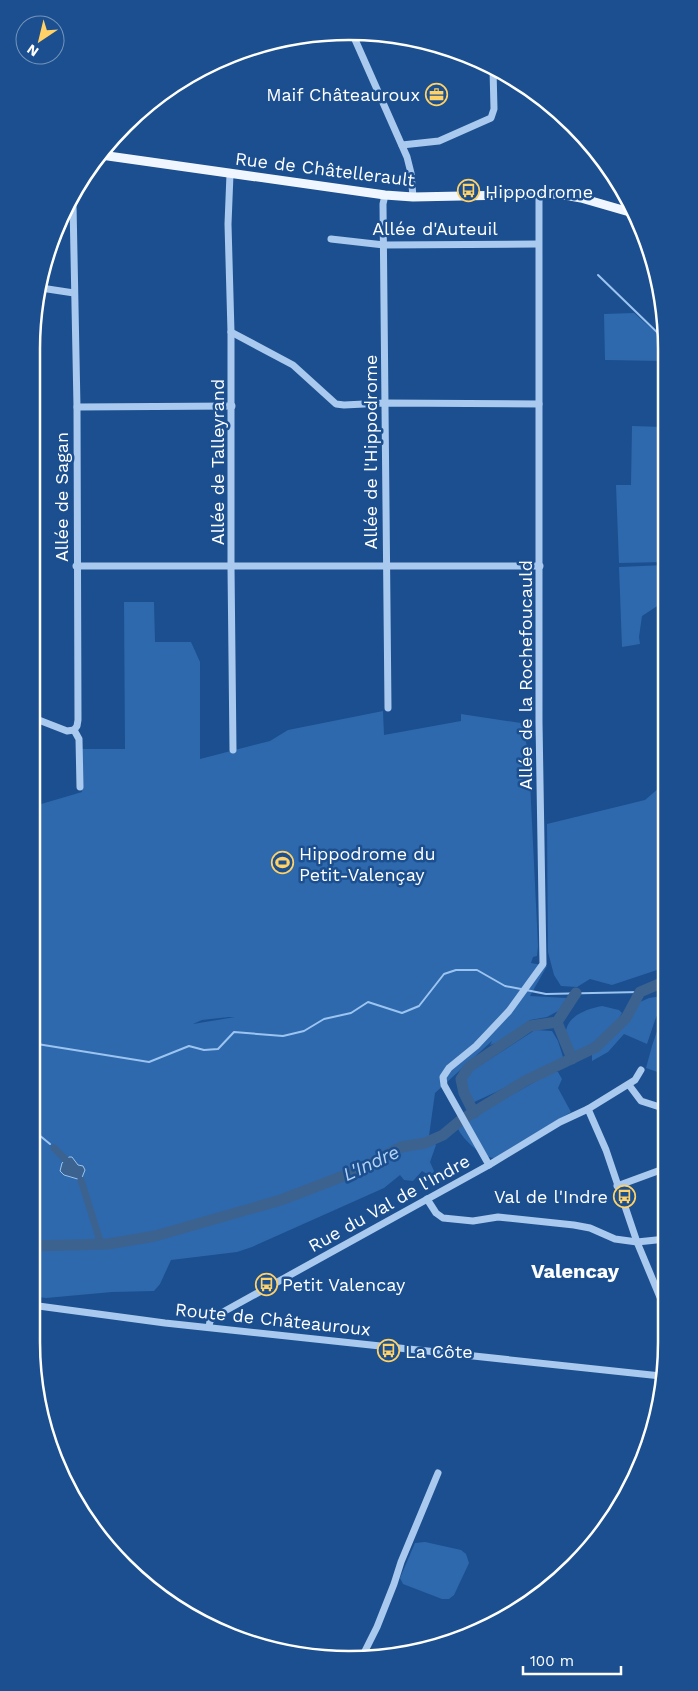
<svg xmlns="http://www.w3.org/2000/svg" width="698" height="1691" font-family="'Work Sans',sans-serif">
<rect width="100%" height="100%" fill="#1b4f8f"/>
<g fill="#2e69ad" fill-rule="evenodd">
<polygon points="634,313 664,340 664,404 663,404 662,361 605,360 604,314"/>
<polygon points="632,426 664,427 665,562 619,563 616,485 631,485"/>
<polygon points="665,565 665,601 642,616 639,637 640,644 622,647 619,567"/>
<path d="M124,602H154L155,642H191L200,662V759L270,741L288,730L383,711L384,735L461,721V714L527,724L525,735L529,761L538,946L537,956L533,957L531,963L547,966L530,996L567,998L558,1011L547,1017L530,1020L502,1041L490,1045L492,1041L435,1093L428,1143L432,1141L436,1145L430,1162L434,1171L433,1173L427,1174L422,1171L413,1181L404,1180L400,1175L384,1188L252,1247L237,1252L171,1260L160,1284L154,1291L112,1292L46,1298L31,1296V807L82,792V749H125ZM229,1017H235L193,1024L202,1020Z"/>
<polygon points="665,783 666,967 612,985 590,979 577,987 561,986 554,975 548,952 547,824 645,800"/>
<polygon points="662,996 664,1001 655,1020 647,1044 624,1034 608,1052 592,1061 592,1054 616,1033 640,1002 649,998"/>
<path d="M602,1006L619,1010L622,1013L612,1029L591,1044L573,1053C571,1049 567,1043 566,1038C563,1017 586,1009 602,1006Z"/>
<polygon points="665,1007 666,1007 666,1075 646,1068 652,1046"/>
<polygon points="535,1030 552,1031 558,1041 563,1057 496,1092 472,1103 465,1080 470,1072"/>
<path d="M553,1072H558L562,1079L558,1088L571,1112L494,1158C483,1158 458,1136 457,1125Z"/>
<polygon points="652,1429 650,1444 618,1503"/>
<polygon points="425,1542 461,1550 466,1554 469,1563 454,1595 449,1599 442,1599 403,1584 400,1578 415,1543"/>
</g>
<polygon fill="#3c6290" stroke="#9cc4f0" points="69,1157 72,1157 78,1165 83,1166 85,1170 81,1180 64,1175 60,1171 62,1163"/>
<g fill="none" stroke-linecap="round" stroke-linejoin="round">
<g stroke="#9cc4f0" stroke-width="2">
<polyline points="598,275 664,339"/>
<polyline points="659,984 666,996"/>
<polyline points="526,990 546,994 640,992"/>
<polyline points="31,1043 149,1062 189,1046 204,1050 218,1049 234,1032 283,1036 304,1031 324,1019 351,1013 368,1002 402,1013 419,1006 444,974 456,970 477,970 505,986 521,989"/>
<polyline points="31,1126 33,1130 50,1144"/>
</g>
<g stroke="#3c6290" stroke-width="7">
<polyline points="54,1148 66,1160"/>
<polyline points="81,1180 101,1244"/>
</g>
<g stroke="#3c6290" stroke-width="11">
<polyline points="557,1022 572,1059"/>
<polyline points="474,1113 464,1093 461,1079 469,1067 530,1026 557,1022 576,993"/>
<polyline points="31,1246 108,1244 155,1236 281,1200 359,1170 401,1147 425,1143 443,1135 461,1120 525,1081 596,1047 626,1018 640,992 666,981"/>
</g>
<g stroke="#a9c9ee" stroke-width="7">
<polyline points="353,35 407,157 411,173 413,197"/>
<polyline points="402,145 439,141 491,118 494,109 493,69"/>
<polyline points="230,174 228,224 231,332 231,567 233,750"/>
<polyline points="385,195 383,204 388,708"/>
<polyline points="73,204 77,407 78,720 77,726 74,730 79,739 80,787"/>
<polyline points="331,239 384,245 538,244"/>
<polyline points="41,288 74,293"/>
<polyline points="231,332 293,365 336,404 344,405 385,403 539,404"/>
<polyline points="77,407 232,406"/>
<polyline points="76,566 540,566"/>
<polyline points="31,717 67,731 74,730"/>
<polyline points="629,1085 641,1101 666,1109"/>
<polyline points="588,1109 606,1150 637,1242 667,1314"/>
<polyline points="489,1165 444,1085 443,1077 449,1068 476,1046 509,1011 543,964 539,722 539,194"/>
<polyline points="617,1186 666,1168"/>
<polyline points="427,1199 436,1213 443,1218 473,1221 498,1217 574,1225 590,1228 615,1239 637,1242 666,1239"/>
<polyline points="31,1305 165,1323 661,1376"/>
<polyline points="209,1327 210,1321 214,1317 489,1165 560,1122 588,1109 635,1080 641,1070"/>
<polyline points="363,1655 377,1627 394,1584 401,1562 438,1473"/>
</g>
<polyline stroke="#f0f6ff" stroke-width="9" points="101,155 385,195 413,197 559,194 581,198 633,213"/>
</g>
<defs>
<symbol id="office-ring" viewBox="-11 -11 22 22"><circle r="9.5" fill="#1b4f8f" stroke="#ffd166" stroke-width="1.5"/><path d="M-6-3h4V-5.5h4V-3h4V5H-6ZM-1-4.5V-3h2v-1.5ZM-6 0V1H6V0Z" fill="#ffd166"/></symbol>
<symbol id="bus-ring" viewBox="-11 -11 22 22"><circle r="9.5" fill="#1b4f8f" stroke="#ffd166" stroke-width="1.5"/><path d="M-5-6H5V4H4V6H2V4H-2V6H-4V4H-5ZM-3.5-4V0h7V-4ZM-3.5 1.2v1.5H-2V1.2ZM2 1.2v1.5H3.5V1.2Z" fill="#ffd166"/></symbol>
<symbol id="stadium-ring" viewBox="-11 -11 22 22"><circle r="9.5" fill="#1b4f8f" stroke="#ffd166" stroke-width="1.5"/><path d="M0-5a6.5 5 0 1 0 0 10a6.5 5 0 1 0 0-10ZM-3.5-1.8h7v3.6h-7Z" fill="#ffd166"/></symbol>
</defs>
<g fill-rule="evenodd">
<use href="#office-ring" x="424" y="82" width="25" height="25"/>
<use href="#bus-ring" x="456" y="178" width="25" height="25"/>
<use href="#stadium-ring" x="270" y="850" width="25" height="25"/>
<use href="#bus-ring" x="612" y="1184" width="25" height="25"/>
<use href="#bus-ring" x="254" y="1272" width="25" height="25"/>
<use href="#bus-ring" x="376" y="1338" width="25" height="25"/>
</g>
<g text-anchor="middle" dominant-baseline="central" stroke-width="5" stroke-linejoin="round" paint-order="stroke">
<g font-size="18" fill="#fff" stroke="#1b4f8f" text-anchor="start">
<text x="420" y="94" text-anchor="end">Maif Châteauroux</text>
<text x="485" y="191">Hippodrome</text>
<text x="299" y="853">Hippodrome du<tspan x="299" dy="21">Petit-Valençay</tspan></text>
<text x="608" y="1196" text-anchor="end">Val de l'Indre</text>
<text x="282" y="1284">Petit Valencay</text>
<text x="405" y="1351">La Côte</text>
</g>
<g font-size="18" fill="#fff" stroke="#1b4f8f">
<text transform="translate(325 169) rotate(7)">Rue de Châtellerault</text>
<text x="435" y="228">Allée d'Auteuil</text>
<text transform="translate(370 452) rotate(-90)">Allée de l'Hippodrome</text>
<text transform="translate(217 462) rotate(-90)">Allée de Talleyrand</text>
<text transform="translate(61 497) rotate(-90)">Allée de Sagan</text>
<text transform="translate(525 675) rotate(-90)">Allée de la Rochefoucauld</text>
<text transform="translate(389 1203) rotate(-29)">Rue du Val de l'Indre</text>
<text transform="translate(273 1319) rotate(6)">Route de Châteauroux</text>
</g>
<g font-size="19" font-style="italic" fill="#b5d3f5" stroke="#1b4f8f">
<text transform="translate(371 1163) rotate(-25)">L'Indre</text>
</g>
<g font-size="20" font-weight="bold" fill="#fff" stroke="#1b4f8f">
<text x="575" y="1271">Valencay</text>
</g>
</g>
<path d="M0 0H698V1691H0ZM349 40H349A309 309 0 0 1 658 349V1342A309 309 0 0 1 349 1651H349A309 309 0 0 1 40 1342V349A309 309 0 0 1 349 40Z" fill="#1b4f8f" fill-rule="evenodd"/>
<path fill="none" stroke="#fff" stroke-width="2.5" d="M349 40H349A309 309 0 0 1 658 349V1342A309 309 0 0 1 349 1651H349A309 309 0 0 1 40 1342V349A309 309 0 0 1 349 40Z"/>
<g transform="translate(40 40) rotate(215)"><circle r="24" fill="#1b4f8f" stroke="#7695bc"/>
<path d="M0-4L9 19L0 12L-9 19Z" fill="#ffd166"/>
<text y="-8" font-size="14" font-weight="bold" text-anchor="middle" fill="#ffffff">N</text>
</g>
<path d="M523 1666v8h98v-8" fill="none" stroke="#ffffff" stroke-width="2.5"/>
<text x="530" y="1666" font-size="15" fill="#ffffff" stroke="#1b4f8f" stroke-width="4" paint-order="stroke">100 m</text>
</svg>
